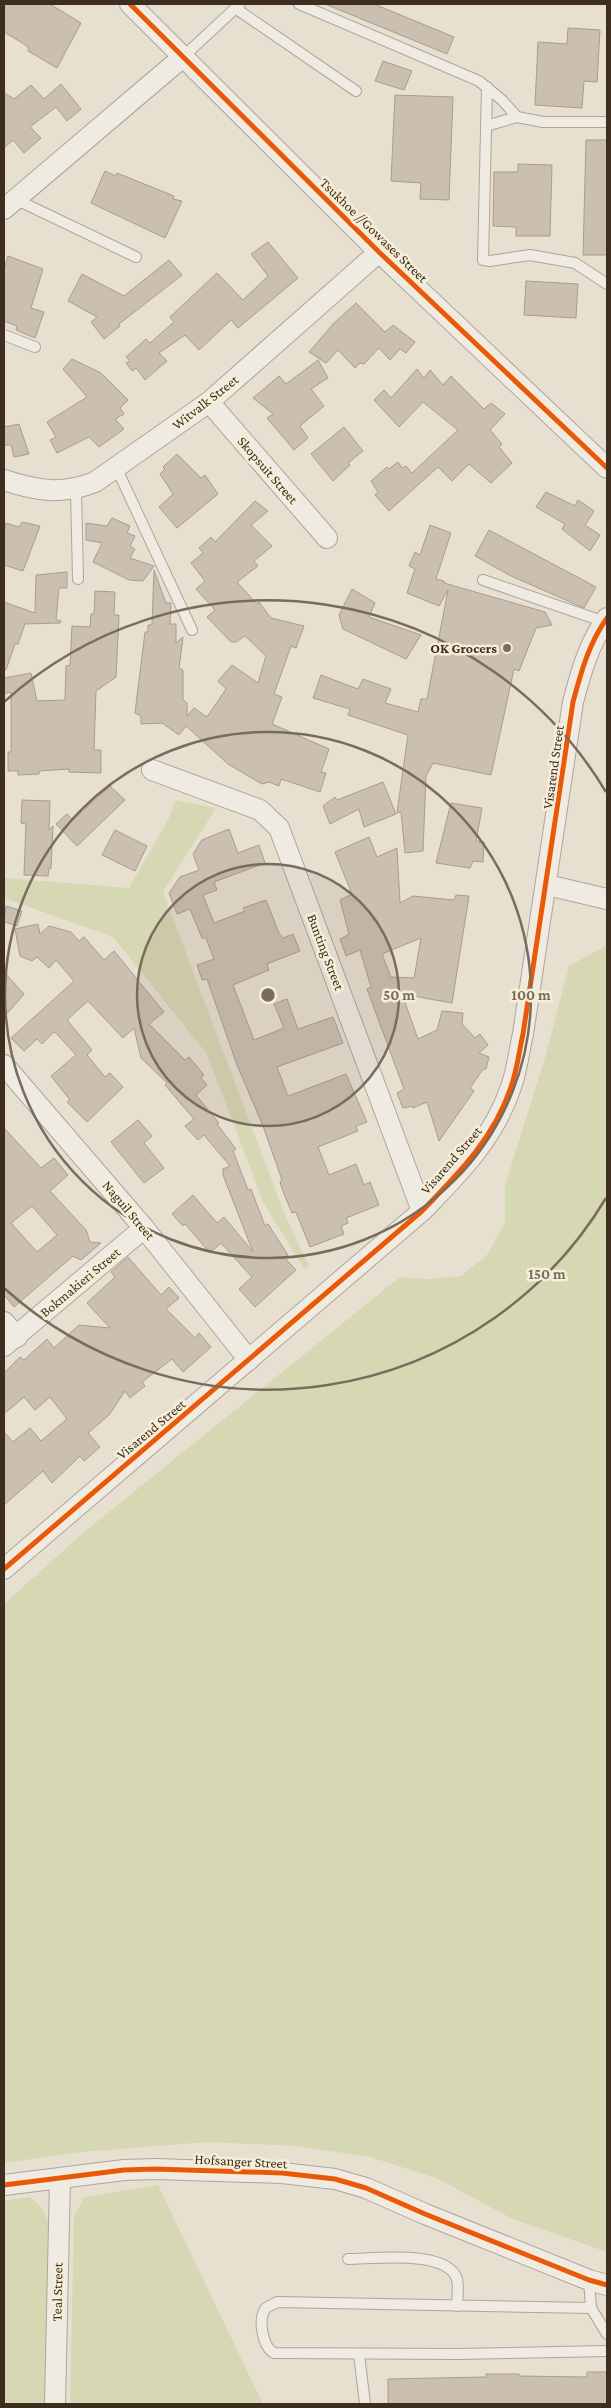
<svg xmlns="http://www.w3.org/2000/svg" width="611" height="2408" font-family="'Crimson Pro',serif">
<rect width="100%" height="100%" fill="#e7e0d1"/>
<g fill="#d6d7b3">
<polygon points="176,800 216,808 163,892 285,1215 309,1266 305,1270 263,1202 207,1054 113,937 4,898 4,878 129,888 168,820"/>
<polygon points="607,945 607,2252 513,2219 436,2178 370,2157 296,2146 208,2142 81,2152 4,2163 4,1604 84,1532 400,1277 429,1279 461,1276 487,1255 505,1223 505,1185 545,1058 569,966"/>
<polygon points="158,2185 263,2404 70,2404 74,2217 84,2197"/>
<path d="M30,2197C48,2212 49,2220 52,2243L44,2404H4V2201Z"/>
</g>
<g fill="#cbbfb2" stroke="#a89c90" fill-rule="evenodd">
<polygon points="4,4 50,4 81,23 57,68 28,51 29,48 24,44 4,32"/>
<polygon points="325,4 374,4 454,37 447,54"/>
<polygon points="568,28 600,30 597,82 584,81 582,108 535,105 538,42 567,44"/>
<polygon points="383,61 412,71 404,90 375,81"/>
<polygon points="61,84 81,109 67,121 56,107 30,127 41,138 24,153 13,140 4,148 4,93 14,99 31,85 44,99"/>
<polygon points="395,95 453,97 449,200 420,199 421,183 391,181"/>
<polygon points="586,140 607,140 607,255 583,255"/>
<polygon points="518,164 552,165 550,236 516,236 516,227 493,226 494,172 518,172"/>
<polygon points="105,171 116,176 117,173 174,196 173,199 182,201 165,238 91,203"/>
<polygon points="268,242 298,278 238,328 231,320 199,350 185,335 159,353 167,361 145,380 136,368 132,371 126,363 130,361 126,357 146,339 150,343 174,322 170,317 217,273 243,300 268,276 251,254"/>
<polygon points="8,256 43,269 31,308 44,312 35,338 16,330 17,326 4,321 4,269"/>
<polygon points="169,260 182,275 119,324 120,326 104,339 91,322 97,317 68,301 82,274 124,296"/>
<polygon points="526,281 578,284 576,318 524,315"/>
<polygon points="356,303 385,332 393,325 415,342 406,353 400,349 390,360 379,348 364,364 360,363 355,368 338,350 326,363 309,352 334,323"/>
<polygon points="72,359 101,373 128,400 120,408 124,414 115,419 124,429 99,447 89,437 57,453 50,440 56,437 47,422 87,397 63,369"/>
<polygon points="318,360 328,378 311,389 324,406 300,426 308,438 294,450 267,418 273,414 253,398 279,376 286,384"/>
<polygon points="417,369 424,378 430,370 443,385 451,376 484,409 491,403 505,414 490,430 502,444 499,447 512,463 491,483 469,464 452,481 438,467 389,511 375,495 378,492 371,481 387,467 389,469 398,462 402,468 406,466 412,473 458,430 423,402 399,427 374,400 384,390 391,398"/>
<polygon points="19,424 29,454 14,457 11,445 4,445 4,427"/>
<polygon points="344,427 363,451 348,463 350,465 333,481 311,454"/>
<polygon points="177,454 201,478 205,475 218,494 177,528 159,507 173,494 160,474 165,469 163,467"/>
<polygon points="546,492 575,506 578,500 594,511 585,525 600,535 590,551 562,529 565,524 536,507"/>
<polygon points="255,501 268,511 251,525 272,546 254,561 258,566 237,582 257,604 259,602 271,618 304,626 296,648 291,646 274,694 282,697 272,724 329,749 321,772 326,773 320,792 281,779 279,786 269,782 262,784 228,764 186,726 179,735 162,723 141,724 141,716 135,713 145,632 148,632 148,625 152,625 154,570 166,603 171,603 170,624 176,624 176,643 183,637 179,668 183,670 183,700 187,703 187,716 194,708 207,717 226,689 218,681 232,665 258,683 266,656 245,636 236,642 231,642 207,617 215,610 196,589 205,581 191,563 203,553 199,548 211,537 215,542"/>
<polygon points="112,518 130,526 127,533 135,536 130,546 135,549 130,558 154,566 143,581 129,580 93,562 102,543 86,540 86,523 107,526"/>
<polygon points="22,522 40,526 23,571 4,565 4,531 6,523 19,527"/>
<polygon points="430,525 451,533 436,579 444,581 444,583 545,612 552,625 536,628 519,671 514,669 491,775 433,763 426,776 423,851 405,853 401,812 397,813 408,735 348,715 350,709 313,698 321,675 358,689 363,679 391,689 385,703 418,712 421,699 427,699 448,590 439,606 407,593 415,569 409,566 415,552 420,555"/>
<polygon points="489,530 596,587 584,608 511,576 475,556"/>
<polygon points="67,572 67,588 59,588 56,620 61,621 60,623 25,624 18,644 15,644 6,670 4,670 4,602 35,613 36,575"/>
<polygon points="352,589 375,603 369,617 421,635 406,659 343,629 339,615"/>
<polygon points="95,591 115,592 114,615 119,615 116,677 96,691 94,750 101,750 101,773 69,772 69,769 39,771 39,774 18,775 18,771 8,771 8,752 11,752 11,692 4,694 4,678 31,673 37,701 65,700 66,666 70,665 72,626 90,627 91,614 94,614"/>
<polygon points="383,782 396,814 364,827 359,809 330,824 323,806 335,797 337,800"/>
<polygon points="110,786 125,800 77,846 56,824 67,814 73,820"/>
<polygon points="22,800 50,801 49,830 53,826 51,869 49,868 48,876 24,875 26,824 21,823"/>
<polygon points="451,803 482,808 476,841 484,842 483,862 473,861 470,868 436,863"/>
<polygon points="229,829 238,853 259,845 265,863 214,882 217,890 203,895 214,923 245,911 243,908 266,900 279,933 283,938 293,934 300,951 267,964 269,970 233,985 254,1040 284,1028 274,1004 287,999 298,1029 333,1017 343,1043 277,1067 288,1096 346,1074 367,1122 356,1126 358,1131 318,1147 329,1175 356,1164 364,1185 370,1182 379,1205 346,1218 348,1223 341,1226 344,1234 310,1247 296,1212 292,1213 284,1194 280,1182 282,1180 263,1126 237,1065 207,979 202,980 197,965 214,959 206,938 202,938 190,909 177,914 169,893 180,877 199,870 193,854 202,840"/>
<polygon points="115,830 147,846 135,871 102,855"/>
<path d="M369,837L377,857L397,848L400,903L413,896L454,900L456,895L469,896L452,1003L402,994L418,1039L437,1030L442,1011L463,1013L462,1024L475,1038L480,1034L488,1045L479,1053L489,1057L486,1069H483L470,1088L474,1091L439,1141L427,1102L413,1108V1106L403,1108L397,1093L404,1089L367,989L371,987L360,950L346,956L340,939L349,934L340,900L352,894L335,852ZM421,938L414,978L391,977L382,954Z"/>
<polygon points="6,906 22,911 17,926 4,922"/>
<polygon points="38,924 40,934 49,926 71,932 79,941 84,937 104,960 114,951 164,1012 149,1024 185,1060 189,1057 204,1075 201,1078 207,1085 196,1095 219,1123 217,1124 236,1149 233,1151 248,1190 251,1189 265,1226 268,1224 288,1255 284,1257 296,1270 255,1307 239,1289 252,1277 221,1243 210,1253 185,1224 183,1226 172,1214 193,1195 217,1223 224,1217 253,1252 223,1175 223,1169 230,1166 204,1135 198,1140 185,1126 194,1119 165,1085 167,1083 141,1058 134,1028 123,1038 88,1001 67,1020 92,1050 87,1055 105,1077 110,1073 123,1087 87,1122 67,1102 70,1100 51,1076 76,1055 56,1033 54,1032 42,1044 37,1039 24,1051 11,1038 74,981 56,960 49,968 37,957 32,961 20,956 15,929"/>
<polygon points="4,972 24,994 4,1017"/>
<polygon points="138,1120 152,1136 144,1143 164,1168 144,1183 111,1142"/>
<path d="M4,1128L41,1168L54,1158L68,1175L50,1191L86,1230L90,1242L101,1243L81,1260L73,1256L14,1307L4,1295ZM32,1206L57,1235L37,1252L11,1223Z"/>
<polygon points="128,1257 161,1295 169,1287 179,1298 166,1309 195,1338 199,1333 211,1347 183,1372 172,1359 142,1382 145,1386 130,1398 125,1391 109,1415 88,1433 100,1447 84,1461 80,1456 52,1483 43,1471 4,1505 4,1432 13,1442 30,1428 41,1441 67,1419 50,1397 35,1410 24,1397 4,1414 4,1373 20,1357 24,1360 47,1339 54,1348 79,1325 110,1328 87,1303 115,1277 111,1272"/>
<polygon points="587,2372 607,2372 607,2404 388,2404 388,2379 486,2377 486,2374 519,2374 519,2376 587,2377"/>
</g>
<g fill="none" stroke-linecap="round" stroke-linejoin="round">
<defs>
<g id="service">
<polyline points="299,4 479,81 502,100 517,117 543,122 607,122"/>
<polyline points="235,8 356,91"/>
<polyline points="184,56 240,4"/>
<polyline points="487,87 483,260 490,261 530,255 575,263 607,284"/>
<polyline points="486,126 517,117"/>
<polyline points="15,199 136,257"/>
<polyline points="4,335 35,347"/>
<polyline points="116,467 192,630"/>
<polyline points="76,490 78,579"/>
<polyline points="483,580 605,622"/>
<path d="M348,2259C373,2259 447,2249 457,2279C459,2287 457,2298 457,2306"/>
<polyline points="589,2280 591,2308 607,2334"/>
<path d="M591,2308L277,2302C274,2304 269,2306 266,2308C257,2319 263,2347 274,2353L458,2354L607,2351"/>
<polyline points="359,2354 365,2404"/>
</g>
<g id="minor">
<polyline points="130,4 379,252 607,468"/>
<polyline points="4,209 184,56"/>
<polyline points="209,402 327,538"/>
<path d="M4,480C37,491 62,495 95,482L209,402L379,252"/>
<polyline points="152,770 260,810 279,828 422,1211"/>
<polyline points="547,885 607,899"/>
<polyline points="4,1065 144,1228 249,1360"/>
<polyline points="4,1322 17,1337"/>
<polyline points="4,1346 144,1228"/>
<path d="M4,1569L422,1211C459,1173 494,1138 511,1087C517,1070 519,1052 523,1034L573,702C581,672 589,643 607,618"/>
<polyline points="4,2185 124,2170 155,2169 282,2173 335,2179 366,2188 425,2214 589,2280 607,2285"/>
<polyline points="55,2404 60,2179"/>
</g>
</defs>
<use href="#service" stroke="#ada599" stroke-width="12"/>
<use href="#minor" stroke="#ada599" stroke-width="22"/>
<use href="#service" stroke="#efebe3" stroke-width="10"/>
<use href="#minor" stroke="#efebe3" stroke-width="20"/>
<defs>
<g id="cycleway">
<polyline points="130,4 379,252 607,468"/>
<path d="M4,1569L422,1211C459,1173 494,1138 511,1087C517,1070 519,1052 523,1034L573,702C581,672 589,643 607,618"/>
<polyline points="4,2185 124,2170 155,2169 282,2173 335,2179 366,2188 425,2214 589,2280 607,2285"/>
</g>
</defs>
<use href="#cycleway" stroke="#f7eed8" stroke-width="8"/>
<use href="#cycleway" stroke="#e8590c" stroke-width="5"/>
</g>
<circle cx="268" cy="995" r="131" fill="#786c5e" fill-opacity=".12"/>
<g fill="none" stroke="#786c5e" stroke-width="2.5">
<circle cx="268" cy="995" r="131"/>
<circle cx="268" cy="995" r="263"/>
<path d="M606 1198A394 394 0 0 1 4 1288M4 702A394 394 0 0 1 606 792"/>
</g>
<circle fill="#786c5e" stroke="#f7eed8" stroke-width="2" cx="507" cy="648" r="5"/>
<g text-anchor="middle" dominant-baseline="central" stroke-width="5" stroke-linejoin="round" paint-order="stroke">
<g font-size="14" fill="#3d2e20" stroke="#f7eed8">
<text transform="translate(374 230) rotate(44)">Tsukhoe //Gowases Street</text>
<text transform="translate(205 402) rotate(-38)">Witvalk Street</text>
<text transform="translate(268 470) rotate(49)">Skopsuit Street</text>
<text transform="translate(553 767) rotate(-82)">Visarend Street</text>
<text transform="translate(326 952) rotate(69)">Bunting Street</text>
<text transform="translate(451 1160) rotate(-49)">Visarend Street</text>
<text transform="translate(129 1210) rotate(50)">Naguil Street</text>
<text transform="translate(80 1282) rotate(-40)">Bokmakieri Street</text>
<text transform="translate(151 1429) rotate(-40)">Visarend Street</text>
<text transform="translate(241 2161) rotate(3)">Hofsanger Street</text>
<text transform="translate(57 2292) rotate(-89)">Teal Street</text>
</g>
<g font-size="14" font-weight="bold" fill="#3d2e20" stroke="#f7eed8" text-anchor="end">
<text x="497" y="648">OK Grocers</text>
</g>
</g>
<circle cx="268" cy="995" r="8" fill="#786c5e" stroke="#f7eed8" stroke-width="2.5"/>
<g font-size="15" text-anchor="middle" font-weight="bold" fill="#786c5e" stroke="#f7eed8" stroke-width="5" stroke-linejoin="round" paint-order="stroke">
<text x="399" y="1000">50 m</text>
<text x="531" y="1000">100 m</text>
<text x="547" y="1279">150 m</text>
</g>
<rect width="611" height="2408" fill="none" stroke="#3d2e20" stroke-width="10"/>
</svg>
